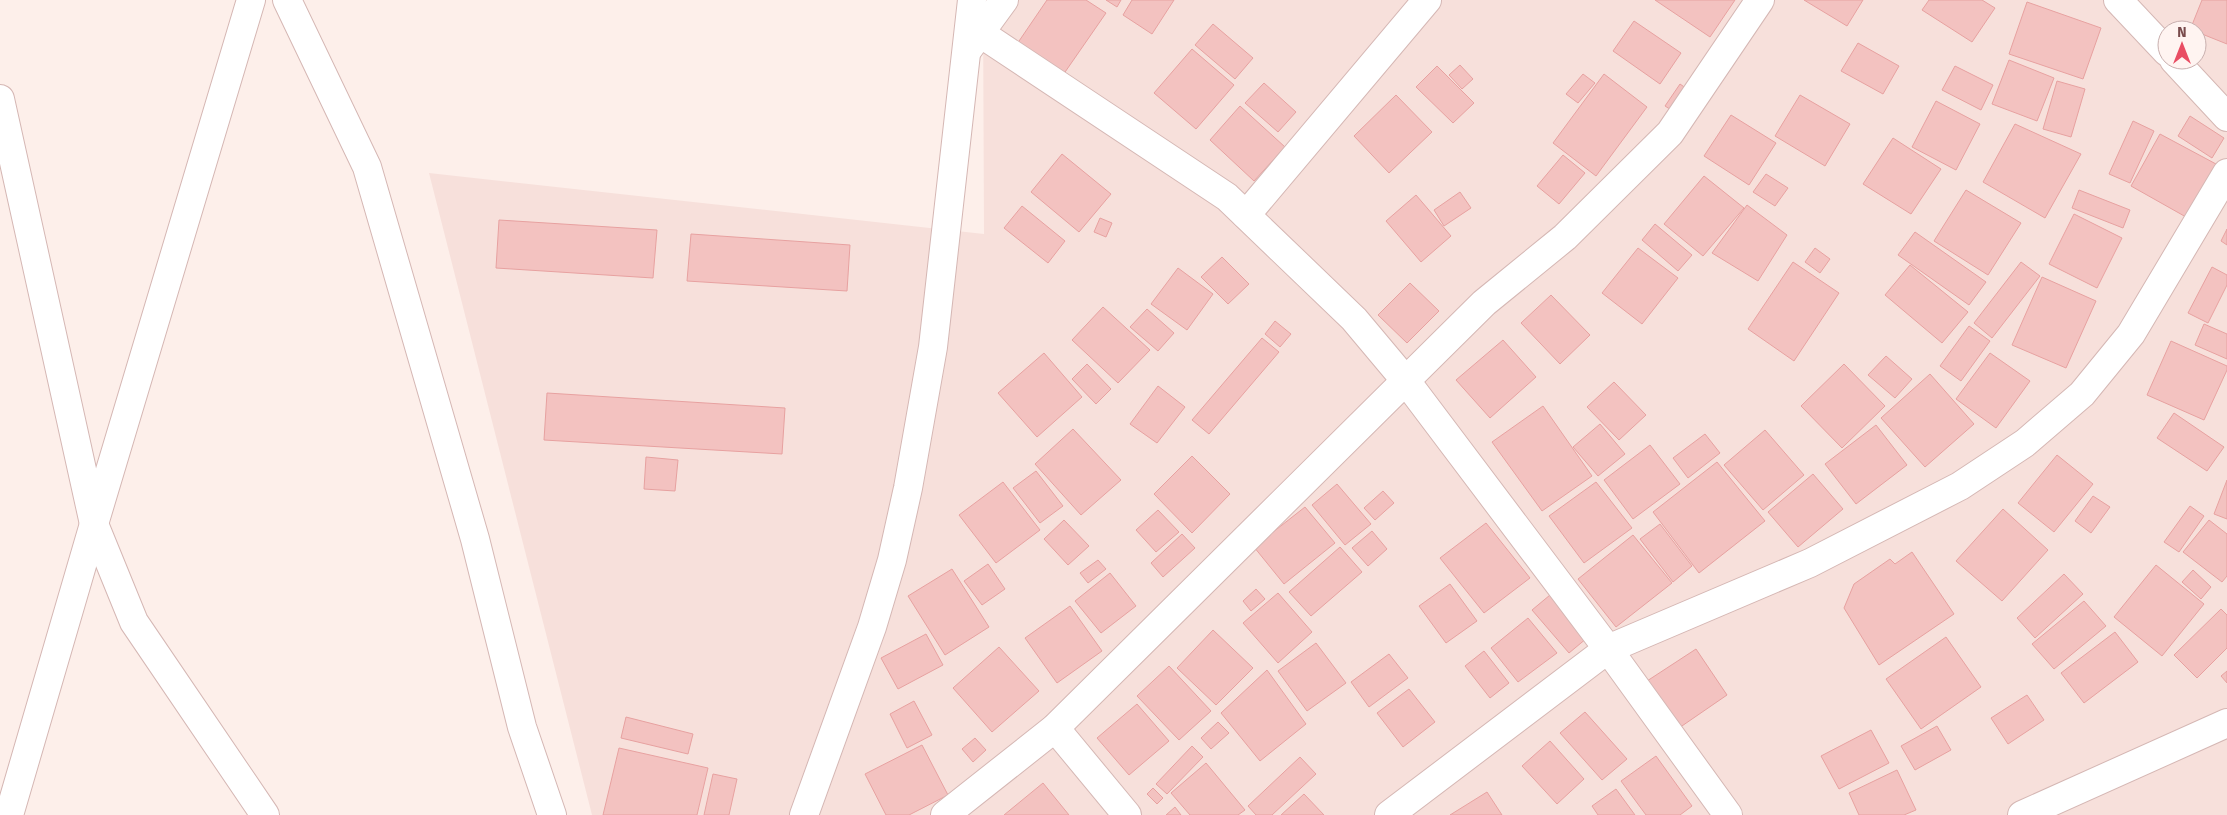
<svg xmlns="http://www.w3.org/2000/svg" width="2227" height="815" font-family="'Fira Sans',sans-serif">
<rect width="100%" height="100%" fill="#fdefea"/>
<path fill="#f7e0db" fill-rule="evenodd" d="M983,0H2227V815H592L429,173L984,234ZM2167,30H2197V60H2167Z"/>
<g fill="#f3c2c0" stroke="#e7a1a0">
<polygon points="1047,0 1086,0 1106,13 1063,75 1017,44"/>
<polygon points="1106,0 1121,0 1117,7"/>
<polygon points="1132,0 1174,0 1152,34 1123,15"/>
<polygon points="1655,0 1735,0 1710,37"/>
<polygon points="1804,0 1863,0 1847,26"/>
<polygon points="1929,0 1982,0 1995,8 1972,42 1922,10"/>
<polygon points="2202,0 2227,0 2227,44 2197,32 2197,30 2190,30"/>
<polygon points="2027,2 2101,28 2083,79 2009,54"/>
<polygon points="1634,21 1681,53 1660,84 1613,51"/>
<polygon points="1213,24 1253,58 1235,79 1195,45"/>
<polygon points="1858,43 1899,66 1883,94 1841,71"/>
<polygon points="1192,49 1234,85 1196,129 1154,93"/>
<polygon points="2009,60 2054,78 2037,121 1992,104"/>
<polygon points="1460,65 1473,79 1462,89 1449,75"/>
<polygon points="1437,66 1474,103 1453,123 1416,87"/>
<polygon points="1955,66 1993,85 1981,110 1942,90"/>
<polygon points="1583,74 1595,83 1578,103 1566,94"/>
<polygon points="1604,74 1647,107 1596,176 1553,143"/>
<polygon points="2057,81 2085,89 2071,137 2043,129"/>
<polygon points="1264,83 1296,112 1278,132 1245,103"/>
<polygon points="1680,84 1690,91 1676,113 1665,106"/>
<polygon points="1396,95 1432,132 1389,173 1354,136"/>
<polygon points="1800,95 1850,124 1825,166 1775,136"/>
<polygon points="1936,101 1980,124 1956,170 1912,147"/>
<polygon points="1240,106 1285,147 1254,181 1210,140"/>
<polygon points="1731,115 1776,143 1749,185 1704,156"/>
<polygon points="2190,116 2224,138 2212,158 2178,136"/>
<polygon points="2133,121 2154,131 2130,183 2109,174"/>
<polygon points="2015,124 2081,154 2045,218 1983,182"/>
<polygon points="2160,134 2216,164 2186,217 2131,186"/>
<polygon points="1893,138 1941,169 1911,214 1863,184"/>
<polygon points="1062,154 1111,194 1079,232 1031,192"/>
<polygon points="1563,155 1585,173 1559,204 1537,186"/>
<polygon points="1766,174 1788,188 1775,206 1753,192"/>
<polygon points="1704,176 1744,208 1703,256 1664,224"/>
<polygon points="1966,190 2021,223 1988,275 1934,241"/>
<polygon points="2079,190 2130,210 2123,228 2072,208"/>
<polygon points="1460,192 1471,208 1444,226 1434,210"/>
<polygon points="1416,195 1451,236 1421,262 1386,221"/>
<polygon points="1747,205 1787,235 1758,281 1712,253"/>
<polygon points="1022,206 1065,241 1048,263 1004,228"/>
<polygon points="2074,214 2122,238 2097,288 2049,264"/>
<polygon points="1100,218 1112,223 1106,237 1094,232"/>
<polygon points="499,220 657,230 653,278 496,268"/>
<polygon points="1655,224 1692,255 1678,271 1642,240"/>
<polygon points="2227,229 2227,245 2221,241"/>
<polygon points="1915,232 1986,282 1969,305 1898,255"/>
<polygon points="691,234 850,245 847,291 687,281"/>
<polygon points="1638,248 1678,278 1642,324 1602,293"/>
<polygon points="1815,248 1830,259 1820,273 1805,262"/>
<polygon points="1222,257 1249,284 1228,304 1201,277"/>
<polygon points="1793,262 1839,293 1794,361 1748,329"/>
<polygon points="2021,262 2040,276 1992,338 1974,323"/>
<polygon points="1910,265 1968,312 1942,343 1885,295"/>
<polygon points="2212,267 2227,275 2227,285 2208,323 2188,313"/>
<polygon points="1178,268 1213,294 1187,330 1151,304"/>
<polygon points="2042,277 2096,301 2066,368 2012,345"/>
<polygon points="1410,283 1439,311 1407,343 1378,315"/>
<polygon points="1551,295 1590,335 1560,364 1521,323"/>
<polygon points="1103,307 1150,350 1118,383 1072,340"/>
<polygon points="1147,309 1174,333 1158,351 1130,327"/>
<polygon points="1275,321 1291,334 1280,347 1265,334"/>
<polygon points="2204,324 2227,334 2227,359 2195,345"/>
<polygon points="1969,326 1990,341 1961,381 1940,366"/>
<polygon points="1262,338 1279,352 1209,434 1192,420"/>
<polygon points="1503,340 1536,377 1490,418 1456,380"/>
<polygon points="2171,341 2227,366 2227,370 2204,420 2147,395"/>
<polygon points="1044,353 1082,397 1037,437 998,393"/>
<polygon points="1990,353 2030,381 1996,428 1956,399"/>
<polygon points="1886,356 1912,379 1895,398 1868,375"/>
<polygon points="1087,364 1111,389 1096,404 1072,379"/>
<polygon points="1844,364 1885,406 1842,448 1801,406"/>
<polygon points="1930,374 1974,424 1925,467 1881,418"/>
<polygon points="1614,382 1646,415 1619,440 1587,407"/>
<polygon points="1158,386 1185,407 1157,443 1130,424"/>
<polygon points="547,393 785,408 782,454 544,440"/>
<polygon points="1543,406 1592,476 1542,511 1492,442"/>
<polygon points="2174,413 2224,447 2207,471 2157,438"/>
<polygon points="1600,424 1625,454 1598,476 1573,447"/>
<polygon points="1876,425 1907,465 1856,504 1825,464"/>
<polygon points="1073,429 1121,480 1081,515 1035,464"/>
<polygon points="1765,430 1804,475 1763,510 1724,465"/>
<polygon points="1705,434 1720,453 1688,478 1673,458"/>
<polygon points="1650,445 1680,484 1633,519 1604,480"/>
<polygon points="2057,455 2093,484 2054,532 2018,503"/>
<polygon points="1192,456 1230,494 1192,533 1154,494"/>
<polygon points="646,457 678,460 675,491 644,489"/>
<polygon points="1717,462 1765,521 1699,573 1653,512"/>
<polygon points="1036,471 1063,506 1040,523 1013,488"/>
<polygon points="1813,474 1843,509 1798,547 1768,512"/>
<polygon points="2227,480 2227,519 2214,514"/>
<polygon points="1003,482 1040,530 996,563 959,515"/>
<polygon points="1596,482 1632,528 1584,563 1549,516"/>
<polygon points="1337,484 1371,524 1345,545 1312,505"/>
<polygon points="1383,491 1394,503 1375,520 1364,508"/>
<polygon points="2093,496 2110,507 2091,533 2075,521"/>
<polygon points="2190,506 2204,516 2179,552 2164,542"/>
<polygon points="1305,507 1335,543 1284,584 1254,547"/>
<polygon points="2003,509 2048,550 2002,601 1956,561"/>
<polygon points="1158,510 1179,532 1156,552 1136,530"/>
<polygon points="1064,520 1089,546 1068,565 1044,539"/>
<polygon points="2209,520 2227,534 2227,576 2222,582 2183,552"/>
<polygon points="1486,523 1530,578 1484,613 1440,558"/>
<polygon points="1660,524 1692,566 1673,582 1640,539"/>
<polygon points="1372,531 1387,549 1368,566 1352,548"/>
<polygon points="1182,534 1195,548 1163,577 1151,563"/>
<polygon points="1633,535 1672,583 1616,627 1578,579"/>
<polygon points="1340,547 1362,572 1311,616 1289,592"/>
<polygon points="1912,552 1954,614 1879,665 1844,608 1854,584 1890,559 1895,564"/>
<polygon points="1098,560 1106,569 1088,583 1080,573"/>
<polygon points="988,564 1005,589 982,605 964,581"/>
<polygon points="2156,565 2204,604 2162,656 2114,617"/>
<polygon points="952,569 989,627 945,655 908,596"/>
<polygon points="2193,570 2211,587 2201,599 2182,582"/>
<polygon points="1110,573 1136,606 1101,633 1075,601"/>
<polygon points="2064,574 2083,594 2035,638 2017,618"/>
<polygon points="1450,584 1477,621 1446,643 1419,606"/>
<polygon points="1256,589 1265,599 1251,611 1243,601"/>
<polygon points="1278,593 1312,632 1278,663 1243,623"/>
<polygon points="1550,595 1587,638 1569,653 1532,610"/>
<polygon points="2084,601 2106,626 2054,669 2032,644"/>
<polygon points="1070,606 1102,651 1057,683 1025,638"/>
<polygon points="2221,609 2227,615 2227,648 2197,678 2174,655"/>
<polygon points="1528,618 1557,653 1518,682 1491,648"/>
<polygon points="1213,630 1253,668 1216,705 1177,668"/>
<polygon points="2115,632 2138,662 2084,703 2061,673"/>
<polygon points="926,634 943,665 898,689 881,658"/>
<polygon points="1946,637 1981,687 1921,729 1886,679"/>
<polygon points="1316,643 1346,683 1307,711 1278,671"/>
<polygon points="999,647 1039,691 992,732 953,688"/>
<polygon points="1696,649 1727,695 1679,728 1647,681"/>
<polygon points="1484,651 1509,683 1490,698 1465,666"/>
<polygon points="1389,654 1408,678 1369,707 1351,682"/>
<polygon points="1169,666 1211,711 1179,740 1137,696"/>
<polygon points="1267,670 1306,724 1260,761 1221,713"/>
<polygon points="2227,671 2227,683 2221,676"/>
<polygon points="1409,689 1435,722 1403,747 1377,713"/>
<polygon points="2027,695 2044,720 2008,744 1991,718"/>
<polygon points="914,701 932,735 907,748 890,714"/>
<polygon points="1137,704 1169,741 1129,775 1097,738"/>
<polygon points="1585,712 1627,759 1602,780 1560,733"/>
<polygon points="626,717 693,734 688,754 621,738"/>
<polygon points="1218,722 1229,733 1211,749 1201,738"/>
<polygon points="1937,726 1951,750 1915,770 1901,746"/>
<polygon points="1871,730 1889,763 1839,789 1821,756"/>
<polygon points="975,738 986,750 973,762 962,749"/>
<polygon points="1550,741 1584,779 1557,804 1522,766"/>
<polygon points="922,745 948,795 909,815 886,815 865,774"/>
<polygon points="1192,746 1203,757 1167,794 1156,784"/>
<polygon points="619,748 708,768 697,815 603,815"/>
<polygon points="1656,756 1692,806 1680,815 1646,815 1621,781"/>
<polygon points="1300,757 1316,774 1272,815 1256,815 1248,806"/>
<polygon points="1206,763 1245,810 1238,815 1190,815 1171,793"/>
<polygon points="1897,770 1916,810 1904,815 1859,815 1849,793"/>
<polygon points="713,774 737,779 729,815 704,815"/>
<polygon points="1043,783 1069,815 1004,815"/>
<polygon points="1153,788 1163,798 1157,804 1147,794"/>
<polygon points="1616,789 1635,815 1598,815 1592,806"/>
<polygon points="1487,792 1502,815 1450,815"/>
<polygon points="1304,794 1324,815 1281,815"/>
<polygon points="1175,807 1181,815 1166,815"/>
</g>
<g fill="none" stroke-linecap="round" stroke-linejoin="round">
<defs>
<g id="minor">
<polyline points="287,0 367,167 475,539 522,727 552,815"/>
<polyline points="2118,0 2167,52"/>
<polyline points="980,33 1227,197 1354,319 1406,381 1608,649 1728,815"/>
<polyline points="969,48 1004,0"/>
<polyline points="2174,60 2227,117"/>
<polyline points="0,99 94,524 134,622 265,815"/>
<polyline points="1246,215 1427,0"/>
<polyline points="1055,728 1127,815"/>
<polyline points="9,815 94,524 251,0"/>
<polyline points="804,815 872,627 892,560 908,488 933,347 972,0"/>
<polyline points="945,815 1055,728 1484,303 1565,237 1670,133 1760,0"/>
<polyline points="1389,815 1608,649 1810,563 1960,486 2025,443 2082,394 2131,334 2227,173"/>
<polyline points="2022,815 2227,723"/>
</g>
</defs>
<use href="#minor" stroke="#d5b7b4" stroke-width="30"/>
<use href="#minor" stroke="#fff" stroke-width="28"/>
</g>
<g transform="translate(2182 45)"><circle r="24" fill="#fff4f1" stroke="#c9b0af"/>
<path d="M0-4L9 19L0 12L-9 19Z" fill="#e94d63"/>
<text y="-8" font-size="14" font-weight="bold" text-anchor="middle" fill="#794b4c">N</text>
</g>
</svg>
